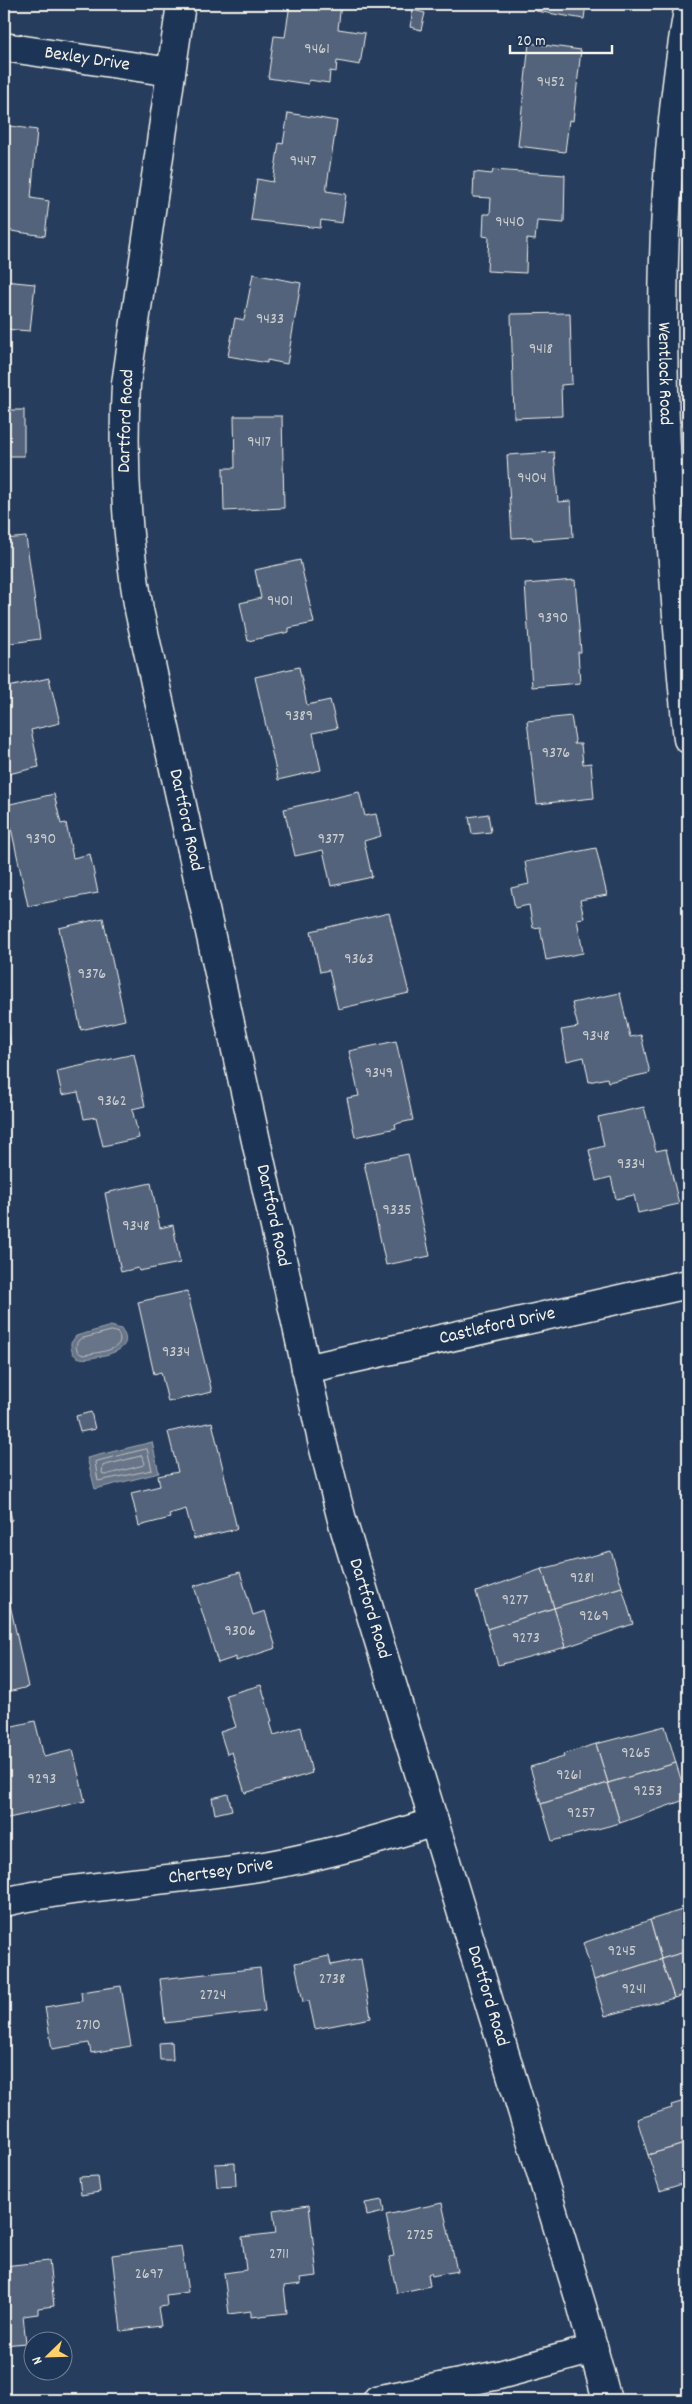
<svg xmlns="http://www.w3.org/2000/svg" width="692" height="2404" font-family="Dekko,sans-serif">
<rect width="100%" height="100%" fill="#263d5d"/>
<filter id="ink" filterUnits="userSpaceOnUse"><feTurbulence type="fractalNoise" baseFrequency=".02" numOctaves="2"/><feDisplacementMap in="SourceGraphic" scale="10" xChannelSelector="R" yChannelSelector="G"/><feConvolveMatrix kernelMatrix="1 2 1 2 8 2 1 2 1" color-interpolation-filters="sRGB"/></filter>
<g filter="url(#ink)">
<g fill="#677588" stroke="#9fa7ae">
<path d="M111,1326L121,1329C135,1347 114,1353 101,1356C88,1359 70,1363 71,1343L76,1336Z"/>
<polygon points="152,1442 159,1473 95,1489 87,1458"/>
</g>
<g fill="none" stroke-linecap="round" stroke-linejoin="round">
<g stroke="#bcbfc2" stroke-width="1">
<path d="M112,1331L118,1333C128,1351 97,1352 85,1355C76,1354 73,1345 80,1339Z"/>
<polygon points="147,1449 152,1470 98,1481 95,1462"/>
<polygon points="142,1456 145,1463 144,1465 105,1475 102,1473 103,1466"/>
</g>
</g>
<g fill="#52647b" stroke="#f4f1e8">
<polygon points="290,4 341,4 338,29 365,33 360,65 337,61 336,72 330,71 329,83 309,80 308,84 268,78 274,36 285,37"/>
<polygon points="537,4 586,4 584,19 536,11"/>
<polygon points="413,10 425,13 421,30 410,27"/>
<polygon points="529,43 581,50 573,121 569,120 565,152 518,146"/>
<polygon points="288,113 337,121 326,191 346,194 342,223 321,220 320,228 251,220 257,179 273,182 279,143 283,144"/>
<polygon points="4,125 37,130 31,198 49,201 45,236 4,230"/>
<polygon points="493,170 565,175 564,223 537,221 535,240 527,239 526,273 487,271 489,237 483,236 484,214 490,214 491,198 473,197 474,172 492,174"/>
<polygon points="253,274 301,283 287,364 267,360 267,363 228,356 235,318 244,320"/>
<polygon points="4,281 35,284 30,331 4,329"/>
<polygon points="570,313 572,384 561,385 562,416 514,418 511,314"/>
<rect x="4" y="410" width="20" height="46"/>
<polygon points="234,416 282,416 284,508 224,511 223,468 235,468"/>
<polygon points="554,452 558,502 571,501 573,537 533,540 532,537 512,538 507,455"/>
<polygon points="26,537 40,639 4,644 4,539"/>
<polygon points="300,560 314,623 289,628 289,632 248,641 240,603 261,598 255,570"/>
<polygon points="575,580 581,652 578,652 580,683 532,687 525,584"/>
<polygon points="299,667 307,705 330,700 337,728 313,733 321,770 278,780 255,677"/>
<polygon points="49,678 60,723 31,730 39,767 4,775 4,688"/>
<polygon points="571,716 575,740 574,744 581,744 583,764 591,763 594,798 537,804 527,721"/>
<polygon points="359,792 365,816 376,814 381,836 364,841 372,877 331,886 323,850 295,856 284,809"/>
<polygon points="54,794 61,824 66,823 73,858 90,854 98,893 28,906 6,805"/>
<polygon points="488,814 491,832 472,834 469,817"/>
<polygon points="596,848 607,895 580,900 584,918 577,919 583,953 546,960 540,927 533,928 529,905 515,908 511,888 529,884 525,862"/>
<polygon points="389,913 409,993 338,1009 329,970 320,972 311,931"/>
<polygon points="103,918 125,1020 81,1030 59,928"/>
<polygon points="620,993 630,1037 641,1035 650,1073 608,1082 607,1078 589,1082 584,1057 567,1061 561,1030 578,1027 572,1003"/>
<polygon points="8,1029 11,1046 4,1047 4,1030"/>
<polygon points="396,1041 413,1120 395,1124 396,1128 355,1137 347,1098 359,1096 349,1051"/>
<polygon points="134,1054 145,1106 132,1109 139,1138 103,1146 96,1117 84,1119 78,1092 62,1095 57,1071"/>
<polygon points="644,1107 656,1151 666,1149 679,1204 638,1213 634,1195 616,1199 611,1177 596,1181 589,1150 604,1146 598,1117"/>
<polygon points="408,1154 430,1256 386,1265 364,1163"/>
<polygon points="151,1183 160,1228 173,1225 180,1263 139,1271 138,1268 121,1272 105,1193"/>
<polygon points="187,1291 212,1392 168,1402 161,1372 154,1374 138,1302"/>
<polygon points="91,1412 95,1429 80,1432 76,1416"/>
<polygon points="212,1422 237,1529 194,1539 186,1509 169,1514 170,1518 139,1526 131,1493 160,1486 158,1476 178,1472 168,1432"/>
<polygon points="6,1496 12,1520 4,1522 4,1497"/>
<polygon points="611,1551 622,1587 554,1608 542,1569"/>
<polygon points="542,1569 554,1608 487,1629 476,1592"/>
<polygon points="240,1572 253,1615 265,1611 276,1648 236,1661 236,1657 218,1663 194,1586"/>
<polygon points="6,1586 28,1687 4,1693 4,1587"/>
<polygon points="622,1587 633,1624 566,1647 554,1608"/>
<polygon points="554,1608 566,1647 498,1665 487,1629"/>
<polygon points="261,1685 272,1721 270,1722 274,1735 301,1727 312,1773 245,1793 232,1752 227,1754 220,1732 236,1727 226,1695"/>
<polygon points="35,1721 44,1757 73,1750 85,1801 4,1819 4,1728"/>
<polygon points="665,1726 676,1763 608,1783 596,1744"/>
<polygon points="596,1744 608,1783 541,1804 530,1767 564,1757 563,1754"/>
<polygon points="676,1763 687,1799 620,1823 608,1783"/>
<polygon points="608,1783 620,1823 552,1841 541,1804"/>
<polygon points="228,1794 232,1810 215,1814 212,1798"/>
<polygon points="682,1910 684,1912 688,1911 688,1951 661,1959 650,1920"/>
<polygon points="650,1920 661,1959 594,1980 583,1943"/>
<polygon points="688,1951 688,1994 674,1998 661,1959"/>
<polygon points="329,1956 331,1965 361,1959 371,2018 315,2029 309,2001 303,2002 295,1963"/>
<polygon points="661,1959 674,1998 605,2016 594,1980"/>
<polygon points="260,1968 265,2011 165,2023 160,1979"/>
<polygon points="121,1986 131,2046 91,2053 89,2043 52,2049 45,2007 82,2001 81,1992"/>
<polygon points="172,2042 173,2060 160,2060 159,2043"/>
<polygon points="688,2100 688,2143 648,2155 637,2119 672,2108 671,2105"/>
<polygon points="688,2143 688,2182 660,2191 648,2155"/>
<polygon points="235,2163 236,2186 217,2187 215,2164"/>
<polygon points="98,2176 100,2192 81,2195 79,2177"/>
<polygon points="382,2200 384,2212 367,2216 365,2203"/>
<polygon points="442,2203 457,2271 432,2276 431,2273 428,2274 430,2286 397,2293 389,2257 394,2256 386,2215"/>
<polygon points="309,2205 317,2276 300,2278 301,2284 284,2286 287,2313 251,2317 251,2311 229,2314 224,2273 246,2270 242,2237 276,2233 273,2210"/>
<polygon points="181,2246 188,2292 166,2295 167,2306 158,2307 161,2326 121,2331 112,2255"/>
<polygon points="49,2261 54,2306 38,2308 38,2314 23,2316 26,2343 4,2345 4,2266"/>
</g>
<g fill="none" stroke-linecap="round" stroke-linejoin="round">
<defs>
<g id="street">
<path id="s1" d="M181,4L126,384C122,461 126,534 139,610L323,1445L342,1520L582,2307L607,2400"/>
<path id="s2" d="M688,10C657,189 659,369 672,550C677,613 681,676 688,739"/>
<path id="s3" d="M4,47L171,72"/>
<path id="s4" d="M306,1369L688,1284"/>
<path id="s5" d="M4,1902C81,1885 160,1882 238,1870C305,1861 369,1843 434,1822"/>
<polyline points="377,2400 499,2375 594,2349"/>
</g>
</defs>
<use href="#street" stroke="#f4f1e8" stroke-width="31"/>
<use href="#street" stroke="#1d3557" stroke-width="28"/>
</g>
</g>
<g text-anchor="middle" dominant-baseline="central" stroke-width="5" stroke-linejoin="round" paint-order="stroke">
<g font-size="16" fill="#cccecd">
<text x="317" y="49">9461</text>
<text x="551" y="82">9452</text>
<text x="303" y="161">9447</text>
<text x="510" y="222">9440</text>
<text x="270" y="319">9433</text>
<text x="541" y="349">9418</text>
<text x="259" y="442">9417</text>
<text x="532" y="478">9404</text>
<text x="280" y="601">9401</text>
<text x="553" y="618">9390</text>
<text x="299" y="716">9389</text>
<text x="556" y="753">9376</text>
<text x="41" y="839">9390</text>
<text x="331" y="839">9377</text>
<text x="359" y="959">9363</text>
<text x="92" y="974">9376</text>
<text x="596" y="1036">9348</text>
<text x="379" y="1073">9349</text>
<text x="112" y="1101">9362</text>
<text x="631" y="1164">9334</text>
<text x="397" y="1210">9335</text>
<text x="136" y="1226">9348</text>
<text x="176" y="1352">9334</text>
<text x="582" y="1578">9281</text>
<text x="515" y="1600">9277</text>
<text x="594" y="1616">9269</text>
<text x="240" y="1631">9306</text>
<text x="526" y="1638">9273</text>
<text x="636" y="1753">9265</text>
<text x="569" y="1775">9261</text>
<text x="42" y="1779">9293</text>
<text x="648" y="1791">9253</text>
<text x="581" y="1813">9257</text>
<text x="622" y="1951">9245</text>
<text x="332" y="1979">2738</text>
<text x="634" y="1989">9241</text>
<text x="213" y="1995">2724</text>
<text x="88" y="2025">2710</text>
<text x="420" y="2235">2725</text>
<text x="279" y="2254">2711</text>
<text x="149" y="2274">2697</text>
</g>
<g font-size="19" fill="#f4f1e8" stroke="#1d3557">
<text stroke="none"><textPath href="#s3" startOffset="84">Bexley Drive</textPath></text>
<text stroke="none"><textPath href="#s2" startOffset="365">Wentlock Road</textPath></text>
<text transform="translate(127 421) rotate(-88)">Dartford Road</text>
<text stroke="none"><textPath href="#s1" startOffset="826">Dartford Road</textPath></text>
<text stroke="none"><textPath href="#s1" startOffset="1231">Dartford Road</textPath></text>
<text stroke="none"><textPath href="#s4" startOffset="196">Castleford Drive</textPath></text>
<text stroke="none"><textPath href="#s1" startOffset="1636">Dartford Road</textPath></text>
<text stroke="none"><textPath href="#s5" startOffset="219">Chertsey Drive</textPath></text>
<text stroke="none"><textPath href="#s1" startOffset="2041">Dartford Road</textPath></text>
</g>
</g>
<rect width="692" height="2404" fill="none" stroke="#1d3557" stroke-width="20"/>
<rect x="10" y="10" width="672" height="2384" fill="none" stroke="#f4f1e8" stroke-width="2" filter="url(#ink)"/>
<g transform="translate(48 2356) rotate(247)"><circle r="24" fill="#1d3557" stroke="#738091"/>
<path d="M0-4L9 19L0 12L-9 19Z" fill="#ffd166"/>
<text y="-8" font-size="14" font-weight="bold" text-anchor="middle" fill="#f4f1e8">N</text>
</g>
<path d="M510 45v8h102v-8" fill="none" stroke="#f4f1e8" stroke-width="2.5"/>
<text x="517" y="45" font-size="15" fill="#f4f1e8" stroke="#1d3557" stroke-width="4" paint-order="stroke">20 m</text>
</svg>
